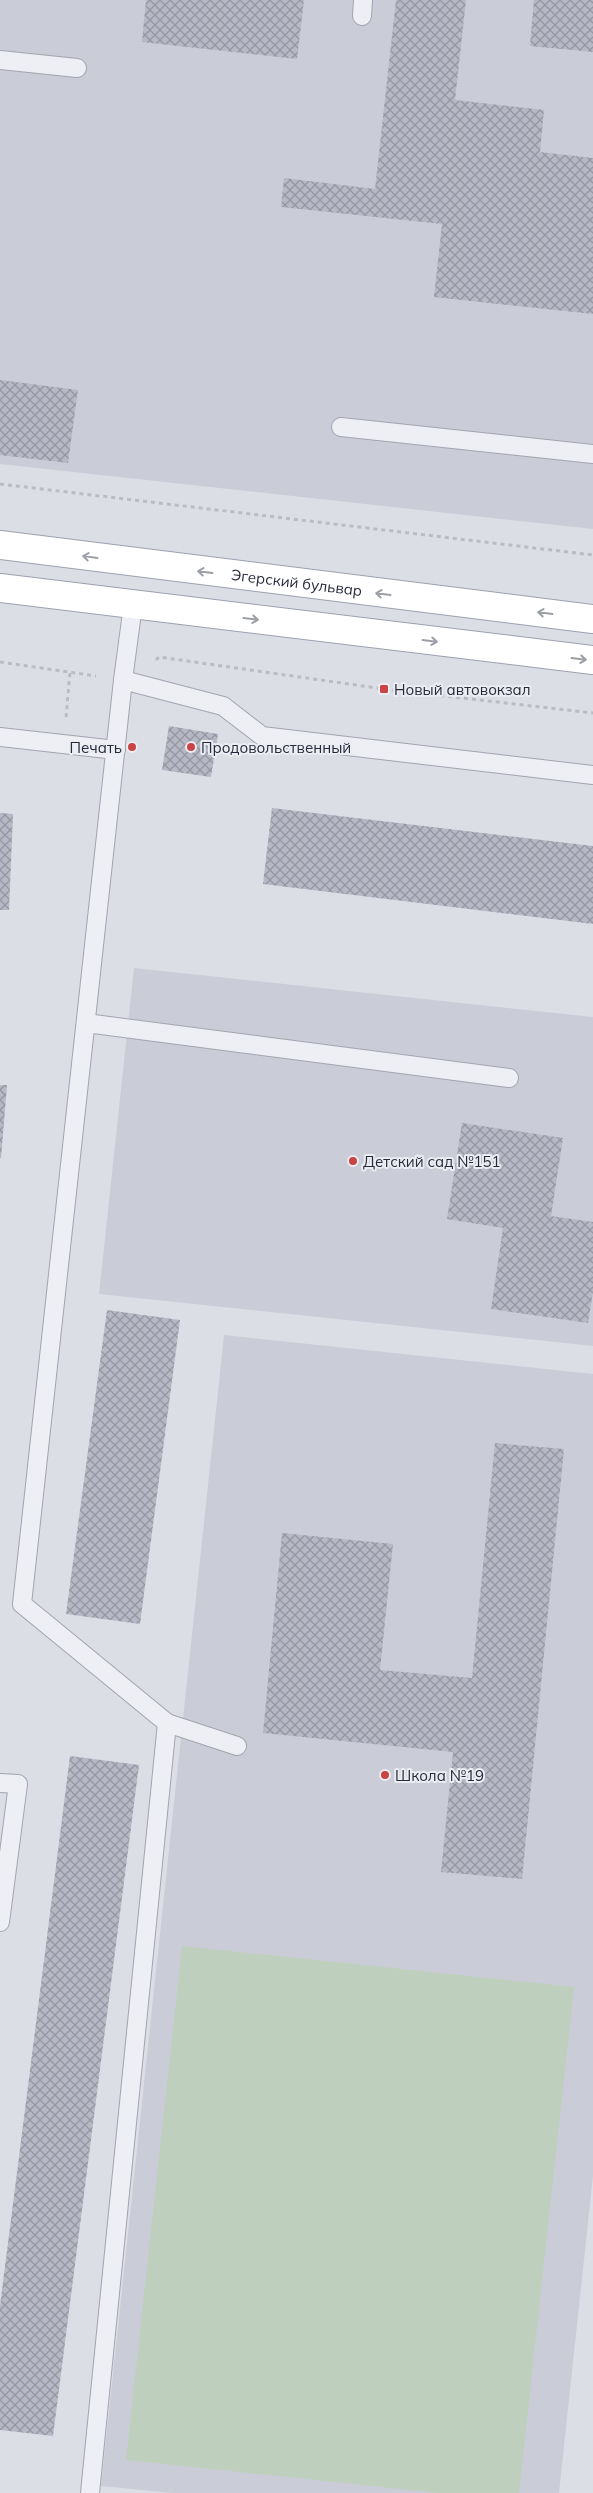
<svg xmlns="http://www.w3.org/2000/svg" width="593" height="2493" font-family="Mulish,sans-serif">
<defs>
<pattern id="building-cross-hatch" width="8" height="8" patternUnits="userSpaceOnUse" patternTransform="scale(1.25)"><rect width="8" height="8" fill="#b6b9c5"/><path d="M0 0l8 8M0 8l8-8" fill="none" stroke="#9497a1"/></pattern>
</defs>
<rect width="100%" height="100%" fill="#dcdee6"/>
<g fill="#cacdd7">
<polygon points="0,0 593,0 593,529 0,464"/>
<polygon points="134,968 593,1017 593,1346 99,1294"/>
<polygon points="224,1335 593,1374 593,2176 559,2493 172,2493 101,2486"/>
</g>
<polygon fill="#bfcfbd" points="182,1946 574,1987 519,2493 438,2493 126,2460"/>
<g fill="url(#building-cross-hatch)">
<polygon points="146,0 304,0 297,59 142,42"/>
<polygon points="396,0 466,0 455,100 544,110 540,152 593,158 593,314 434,297 442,224 281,207 284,178 375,189"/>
<polygon points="534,0 593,0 593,52 530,46"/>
<polygon points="0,380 78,390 68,463 0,455"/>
<polygon points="169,726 218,734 211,777 162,770"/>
<polygon points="272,808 593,846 593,924 263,884"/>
<polygon points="0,813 13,814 9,910 0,910"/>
<polygon points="0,1085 7,1085 1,1158 0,1158"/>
<polygon points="462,1123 563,1138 551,1216 593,1222 593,1292 588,1323 491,1309 503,1228 447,1219"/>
<polygon points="107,1310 180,1320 140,1624 66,1614"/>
<polygon points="495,1443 564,1449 522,1879 441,1872 453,1752 263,1733 282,1533 393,1544 380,1670 472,1678"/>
<polygon points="70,1756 139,1765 53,2436 0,2430 0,2306"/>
</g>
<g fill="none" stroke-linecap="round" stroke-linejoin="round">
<defs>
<g id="service">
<polyline points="362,16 363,0"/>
<polyline points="0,60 77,68"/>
<polyline points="341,427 593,454"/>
<polyline points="133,605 123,680 22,1604 167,1723 237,1746"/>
<polyline points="123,680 223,706 262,736 593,775"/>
<polyline points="0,737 116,750"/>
<polyline points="86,1023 509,1078"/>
<polyline points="0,1783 18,1784 0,1922"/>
<polyline points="90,2493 167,1723"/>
</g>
<g id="primary">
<path id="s1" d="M0,545L593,619"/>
<polyline points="0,588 593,660"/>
</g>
</defs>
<use href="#service" stroke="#a2a4af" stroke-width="20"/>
<use href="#primary" stroke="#9ca0b1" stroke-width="30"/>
<g stroke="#babcc4" stroke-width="3" stroke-dasharray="4 4" stroke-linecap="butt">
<polyline points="0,484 593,555"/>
<polyline points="156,660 159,657 384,689 593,713"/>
<polyline points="0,662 96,676"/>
<polyline points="66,717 70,672"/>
</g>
<use href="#service" stroke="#eeeff4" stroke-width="18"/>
<use href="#primary" stroke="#fff" stroke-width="28"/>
</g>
<defs><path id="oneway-shaft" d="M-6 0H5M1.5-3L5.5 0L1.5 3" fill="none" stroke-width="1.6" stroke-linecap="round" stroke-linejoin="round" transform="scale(1.25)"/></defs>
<g stroke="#9d9fa7">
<use href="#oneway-shaft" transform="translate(90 557) rotate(-172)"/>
<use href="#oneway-shaft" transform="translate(205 572) rotate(-173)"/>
<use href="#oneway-shaft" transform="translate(383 594) rotate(-173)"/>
<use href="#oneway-shaft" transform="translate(545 613) rotate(-173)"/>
<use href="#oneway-shaft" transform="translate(251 619) rotate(7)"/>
<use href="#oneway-shaft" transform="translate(430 641) rotate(7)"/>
<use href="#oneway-shaft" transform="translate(579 659) rotate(7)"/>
</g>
<g fill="#c94543" stroke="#ebedf3" stroke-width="2">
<rect x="379" y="684" width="10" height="10" rx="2.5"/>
<circle cx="132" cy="747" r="5"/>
<circle cx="191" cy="747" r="5"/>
<circle cx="353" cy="1161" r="5"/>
<circle cx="385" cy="1775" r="5"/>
</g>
<g text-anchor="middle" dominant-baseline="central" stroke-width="4" stroke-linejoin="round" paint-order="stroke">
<g font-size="15" fill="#262a3b" stroke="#ebedf3">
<text stroke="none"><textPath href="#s1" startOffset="299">Эгерский бульвар</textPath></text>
</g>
<g font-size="15" fill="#262a3b" stroke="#ebedf3" text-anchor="start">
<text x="394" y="689">Новый автовокзал</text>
<text x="122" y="747" text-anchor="end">Печать</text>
<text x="201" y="747">Продовольственный</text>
<text x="363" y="1161">Детский сад №151</text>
<text x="395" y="1775">Школа №19</text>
</g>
</g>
</svg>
